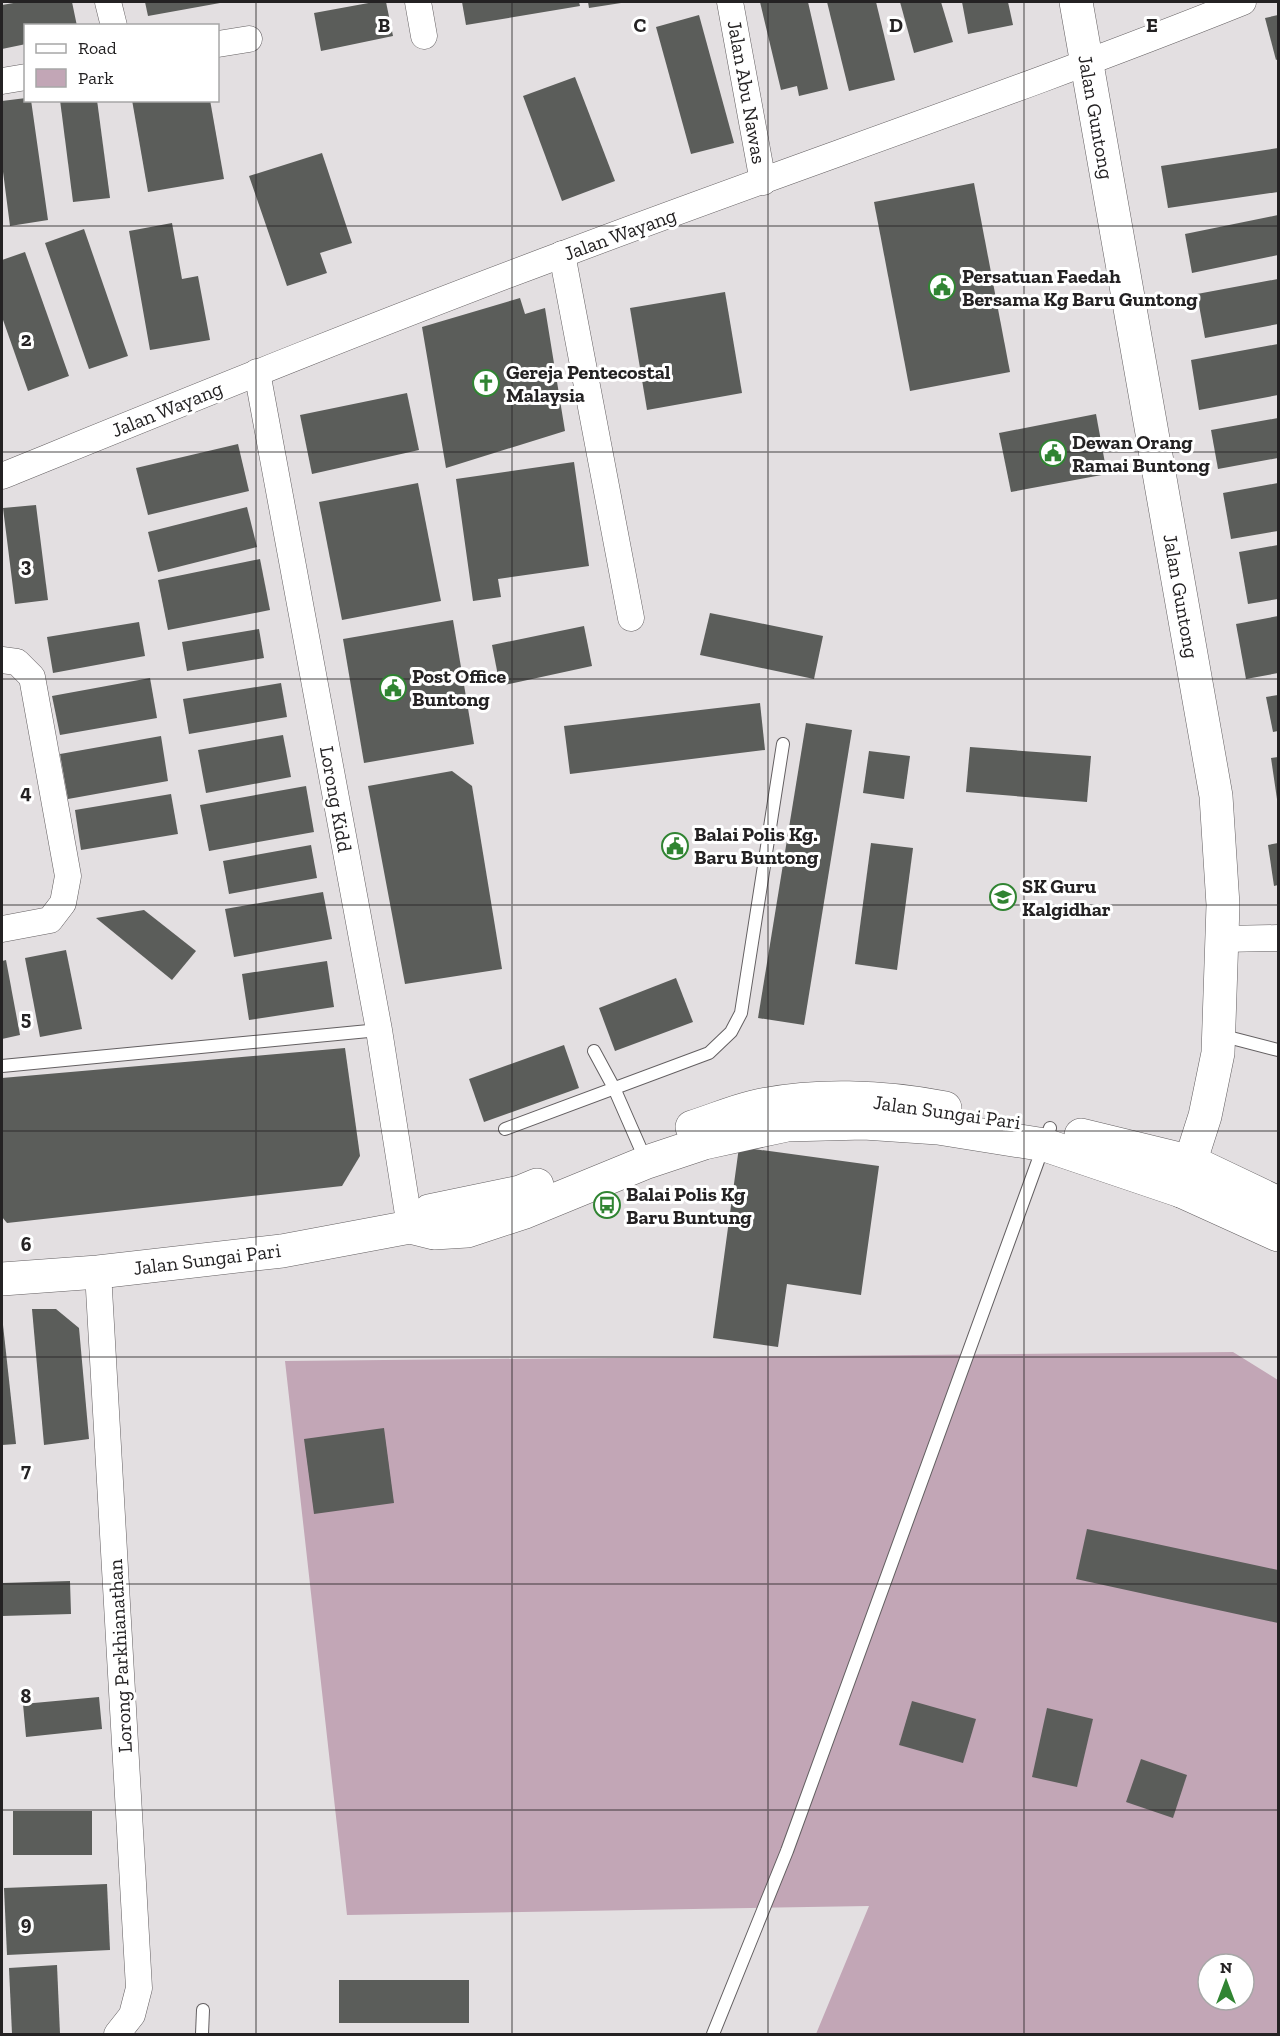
<svg xmlns="http://www.w3.org/2000/svg" width="1280" height="2036" font-family="'Zilla Slab',serif">
<rect width="100%" height="100%" fill="#e3dfe1"/>
<path fill="#c2a6b6" fill-rule="evenodd" d="M1233,1352L1278,1380V2034H816L869,1906L347,1915L285,1361ZM1208,1964H1244V2000H1208Z"/>
<g fill="#5b5d5a">
<polygon points="19,2 72,2 77,26 26,26 26,44 2,49 2,5"/>
<polygon points="145,2 220,2 220,3 148,16"/>
<polygon points="374,2 386,2 393,36 321,51 314,13"/>
<polygon points="462,2 579,2 580,6 466,25"/>
<polygon points="588,2 621,2 621,3 589,8"/>
<polygon points="760,2 808,2 828,89 799,96 797,86 781,90"/>
<polygon points="827,2 876,2 895,80 849,91"/>
<polygon points="900,2 941,2 953,42 914,53"/>
<polygon points="962,2 1008,2 1013,25 968,34"/>
<polygon points="699,15 734,143 691,154 656,27"/>
<polygon points="1278,15 1278,59 1276,60 1265,18"/>
<polygon points="575,77 615,181 562,201 523,96"/>
<polygon points="26,98 26,100 31,100 48,220 10,226 2,164 2,101"/>
<polygon points="60,100 97,100 110,198 73,202"/>
<polygon points="132,100 210,100 224,179 148,192"/>
<polygon points="1278,148 1278,192 1168,208 1161,166"/>
<polygon points="322,153 352,243 320,253 327,273 287,286 249,176"/>
<polygon points="974,183 1010,372 910,391 874,202"/>
<polygon points="1278,215 1278,255 1192,273 1185,234"/>
<polygon points="172,223 182,279 198,276 210,340 150,350 129,231"/>
<polygon points="84,229 128,356 89,369 45,243"/>
<polygon points="25,252 69,376 28,391 2,317 2,260"/>
<polygon points="1278,279 1278,324 1205,338 1197,294"/>
<polygon points="725,292 742,393 647,410 630,308"/>
<polygon points="520,298 525,314 545,308 565,431 446,468 422,327"/>
<polygon points="1278,344 1278,395 1199,410 1191,360"/>
<polygon points="407,393 419,450 312,474 300,415"/>
<polygon points="1096,414 1107,474 1011,492 999,433"/>
<polygon points="1278,418 1278,458 1218,469 1211,430"/>
<polygon points="238,444 249,491 148,515 136,468"/>
<polygon points="574,462 589,566 498,579 501,597 473,601 456,479"/>
<polygon points="418,483 441,601 342,620 319,502"/>
<polygon points="1278,483 1278,531 1231,539 1223,493"/>
<polygon points="36,505 48,600 15,604 3,508"/>
<polygon points="247,507 257,547 158,572 148,532"/>
<polygon points="1278,545 1278,599 1248,604 1239,552"/>
<polygon points="260,559 270,610 168,630 158,580"/>
<polygon points="710,613 823,636 814,679 700,655"/>
<polygon points="1278,616 1278,673 1246,679 1236,624"/>
<polygon points="453,620 474,744 364,763 343,639"/>
<polygon points="139,622 145,656 53,673 47,637"/>
<polygon points="584,626 592,666 500,686 492,645"/>
<polygon points="259,629 264,658 187,671 182,642"/>
<polygon points="150,678 157,718 60,735 52,696"/>
<polygon points="281,683 287,717 189,734 183,699"/>
<polygon points="1278,695 1278,731 1273,732 1266,697"/>
<polygon points="760,703 765,750 570,774 564,726"/>
<polygon points="806,723 852,730 804,1025 758,1018"/>
<polygon points="283,735 291,777 206,793 198,750"/>
<polygon points="161,736 168,781 68,799 60,754"/>
<polygon points="970,747 1091,756 1087,802 966,792"/>
<polygon points="869,751 910,756 904,799 863,793"/>
<polygon points="1278,757 1278,799 1277,799 1271,758"/>
<polygon points="452,771 472,786 502,969 405,984 368,786"/>
<polygon points="306,786 314,832 209,851 200,805"/>
<polygon points="171,794 178,834 81,850 75,810"/>
<polygon points="871,843 913,848 897,970 855,964"/>
<polygon points="1278,843 1278,885 1274,886 1268,845"/>
<polygon points="311,845 317,878 229,894 223,861"/>
<polygon points="323,892 332,939 234,957 225,909"/>
<polygon points="144,910 196,951 172,980 96,918"/>
<polygon points="66,950 82,1029 40,1037 25,958"/>
<polygon points="6,960 20,1035 2,1039 2,961"/>
<polygon points="327,961 334,1007 249,1020 242,974"/>
<polygon points="676,978 693,1022 615,1051 599,1008"/>
<polygon points="564,1045 579,1088 484,1122 469,1079"/>
<polygon points="345,1048 360,1156 342,1186 7,1223 2,1217 2,1078"/>
<polygon points="739,1147 879,1166 861,1295 787,1284 778,1347 713,1338"/>
<polygon points="32,1309 56,1309 79,1328 89,1439 44,1445"/>
<polygon points="2,1316 16,1444 2,1445"/>
<polygon points="384,1428 394,1503 314,1514 304,1439"/>
<polygon points="1087,1529 1278,1570 1278,1623 1076,1579"/>
<polygon points="70,1581 71,1614 2,1616 2,1583"/>
<polygon points="99,1697 102,1729 26,1737 23,1704"/>
<polygon points="912,1701 976,1719 963,1763 899,1745"/>
<polygon points="1047,1708 1093,1719 1077,1787 1032,1777"/>
<polygon points="1141,1759 1187,1775 1173,1818 1126,1802"/>
<rect x="13" y="1811" width="79" height="44"/>
<polygon points="107,1884 110,1950 7,1955 4,1888"/>
<polygon points="57,1965 60,2034 12,2034 9,1968"/>
<rect x="339" y="1980" width="130" height="43"/>
</g>
<g fill="none" stroke-linecap="round" stroke-linejoin="round">
<defs>
<g id="lane">
<polyline points="1220,1035 1278,1050"/>
<polyline points="594,1051 614,1088 646,1161"/>
<polyline points="2,1066 379,1030"/>
<polyline points="505,1129 709,1053 731,1032 741,1013 783,744"/>
<polyline points="202,2034 203,2010"/>
<polyline points="713,2034 787,1851 1050,1128"/>
</g>
<g id="street">
<polyline points="108,2 114,26"/>
<polyline points="418,2 424,36"/>
<polyline points="730,2 763,182"/>
<polyline points="218,44 249,39"/>
<polyline points="2,81 26,77"/>
<polyline points="562,254 631,618"/>
<polyline points="257,372 379,1030 410,1227"/>
<path d="M2,476C187,401 373,325 561,255C788,169 1018,92 1243,2"/>
<polyline points="2,660 17,662 32,677 68,876 63,903 50,920 2,929"/>
<polyline points="1222,939 1278,938"/>
<polyline points="98,1272 139,1988 132,2015 117,2034"/>
</g>
<g id="secondary">
<polyline points="1076,2 1216,796 1223,905 1218,1053 1205,1116 1181,1191"/>
<path d="M692,1127C712,1121 732,1112 753,1107C813,1093 885,1096 945,1108"/>
<polyline points="1081,1135 1192,1162 1278,1203"/>
<polyline points="410,1227 429,1211 520,1192 537,1185"/>
<polyline points="2,1279 98,1272 282,1251 410,1227 434,1233 467,1231 525,1212 647,1162 704,1143 787,1125 864,1123 938,1128 1045,1145 1181,1191 1278,1235"/>
</g>
</defs>
<use href="#lane" stroke="#635f61" stroke-width="14"/>
<use href="#street" stroke="#635f61" stroke-width="27"/>
<use href="#secondary" stroke="#635f61" stroke-width="34"/>
<use href="#lane" stroke="#fff" stroke-width="12"/>
<use href="#street" stroke="#fff" stroke-width="26"/>
<use href="#secondary" stroke="#fff" stroke-width="33"/>
</g>
<path fill="none" stroke="#242223" stroke-width="1.5" stroke-opacity="0.55" d="M256,2V2034M512,2V2034M768,2V2034M1024,2V2034M2,226H1278M2,452H1278M2,679H1278M2,905H1278M2,1131H1278M2,1357H1278M2,1584H1278M2,1810H1278"/>
<defs>
<symbol id="civic-ring" viewBox="-11 -11 22 22"><circle r="9.5" fill="#fff" stroke="#308432" stroke-width="1.5"/><path d="M-.6-6.5H3V-4.5H.6V-3L4-1V1h2V6H-6V1h2V-1L-.6-3ZM-1.2 2.5V6h2.4V2.5Z" fill="#308432"/></symbol>
<symbol id="church-ring" viewBox="-11 -11 22 22"><circle r="9.5" fill="#fff" stroke="#308432" stroke-width="1.5"/><path d="M-1.2-6h2.4v3.5h3.3v2.4h-3.3V6h-2.4V-.1h-3.3v-2.4h3.3Z" fill="#308432"/></symbol>
<symbol id="school-ring" viewBox="-11 -11 22 22"><circle r="9.5" fill="#fff" stroke="#308432" stroke-width="1.5"/><path d="M0-5L7-2L0 1L-7-2ZM-4 1L0 2.5L4 1V4Q0 6-4 4Z" fill="#308432"/></symbol>
<symbol id="bus-ring" viewBox="-11 -11 22 22"><circle r="9.5" fill="#fff" stroke="#308432" stroke-width="1.5"/><path d="M-5-6H5V4H4V6H2V4H-2V6H-4V4H-5ZM-3.5-4V0h7V-4ZM-3.5 1.2v1.5H-2V1.2ZM2 1.2v1.5H3.5V1.2Z" fill="#308432"/></symbol>
</defs>
<g fill-rule="evenodd">
<use href="#civic-ring" x="927" y="272" width="30" height="30"/>
<use href="#church-ring" x="471" y="368" width="30" height="30"/>
<use href="#civic-ring" x="1038" y="438" width="30" height="30"/>
<use href="#civic-ring" x="378" y="673" width="30" height="30"/>
<use href="#civic-ring" x="660" y="831" width="30" height="30"/>
<use href="#school-ring" x="988" y="882" width="30" height="30"/>
<use href="#bus-ring" x="592" y="1190" width="30" height="30"/>
</g>
<g text-anchor="middle" dominant-baseline="central" stroke-width="6" stroke-linejoin="round" paint-order="stroke">
<g font-size="20" fill="#242223" stroke="#fff">
<text transform="translate(747 92) rotate(80)">Jalan Abu Nawas</text>
<text transform="translate(1096 117) rotate(80)">Jalan Guntong</text>
<text transform="translate(620 234) rotate(-20)">Jalan Wayang</text>
<text transform="translate(167 409) rotate(-22)">Jalan Wayang</text>
<text transform="translate(1181 596) rotate(80)">Jalan Guntong</text>
<text transform="translate(336 799) rotate(80)">Lorong Kidd</text>
<text transform="translate(947 1112) rotate(8)">Jalan Sungai Pari</text>
<text transform="translate(207 1259) rotate(-7)">Jalan Sungai Pari</text>
<text transform="translate(120 1656) rotate(-93)">Lorong Parkhianathan</text>
</g>
<g font-size="20" font-weight="bold" fill="#242223" stroke="#fff" text-anchor="start">
<text x="962" y="276">Persatuan Faedah<tspan x="962" dy="23">Bersama Kg Baru Guntong</tspan></text>
<text x="506" y="372">Gereja Pentecostal<tspan x="506" dy="23">Malaysia</tspan></text>
<text x="1072" y="442">Dewan Orang<tspan x="1072" dy="23">Ramai Buntong</tspan></text>
<text x="412" y="676">Post Office<tspan x="412" dy="23">Buntong</tspan></text>
<text x="694" y="834">Balai Polis Kg.<tspan x="694" dy="23">Baru Buntong</tspan></text>
<text x="1022" y="886">SK Guru<tspan x="1022" dy="23">Kalgidhar</tspan></text>
<text x="626" y="1194">Balai Polis Kg<tspan x="626" dy="23">Baru Buntung</tspan></text>
</g>
</g>
<g font-size="20" text-anchor="middle" font-weight="bold" fill="#242223" stroke="#fff" stroke-width="6" stroke-linejoin="round" paint-order="stroke">
<text x="384" y="32">B</text>
<text x="640" y="32">C</text>
<text x="896" y="32">D</text>
<text x="1152" y="32">E</text>
<text x="26" y="346">2</text>
<text x="26" y="572">3</text>
<text x="26" y="799">4</text>
<text x="26" y="1025">5</text>
<text x="26" y="1251">6</text>
<text x="26" y="1477">7</text>
<text x="26" y="1703">8</text>
<text x="26" y="1930">9</text>
</g>
<rect width="1280" height="2036" fill="none" stroke="#242223" stroke-width="6"/>
<rect x="24" y="24" width="195" height="78" fill="#ffffff" stroke="#a7a7a7" stroke-width="1.5"/>
<rect x="36" y="44" width="30" height="9" fill="#ffffff" stroke="#a7a7a7" stroke-width="1.5"/>
<text x="78" y="54" font-size="18" fill="#242223">Road</text>
<rect x="36" y="69" width="30" height="18" fill="#c2a6b6" stroke="#a7a7a7" stroke-width="1.5"/>
<text x="78" y="84" font-size="18" fill="#242223">Park</text>
<g transform="translate(1226 1982)"><circle r="28" fill="#ffffff" stroke="#a7a7a7" stroke-width="1.5"/>
<path d="M0-4.5L10 22L0 15L-10 22Z" fill="#308432"/>
<text y="-9" font-size="16" font-weight="bold" text-anchor="middle" fill="#242223">N</text>
</g>
</svg>
